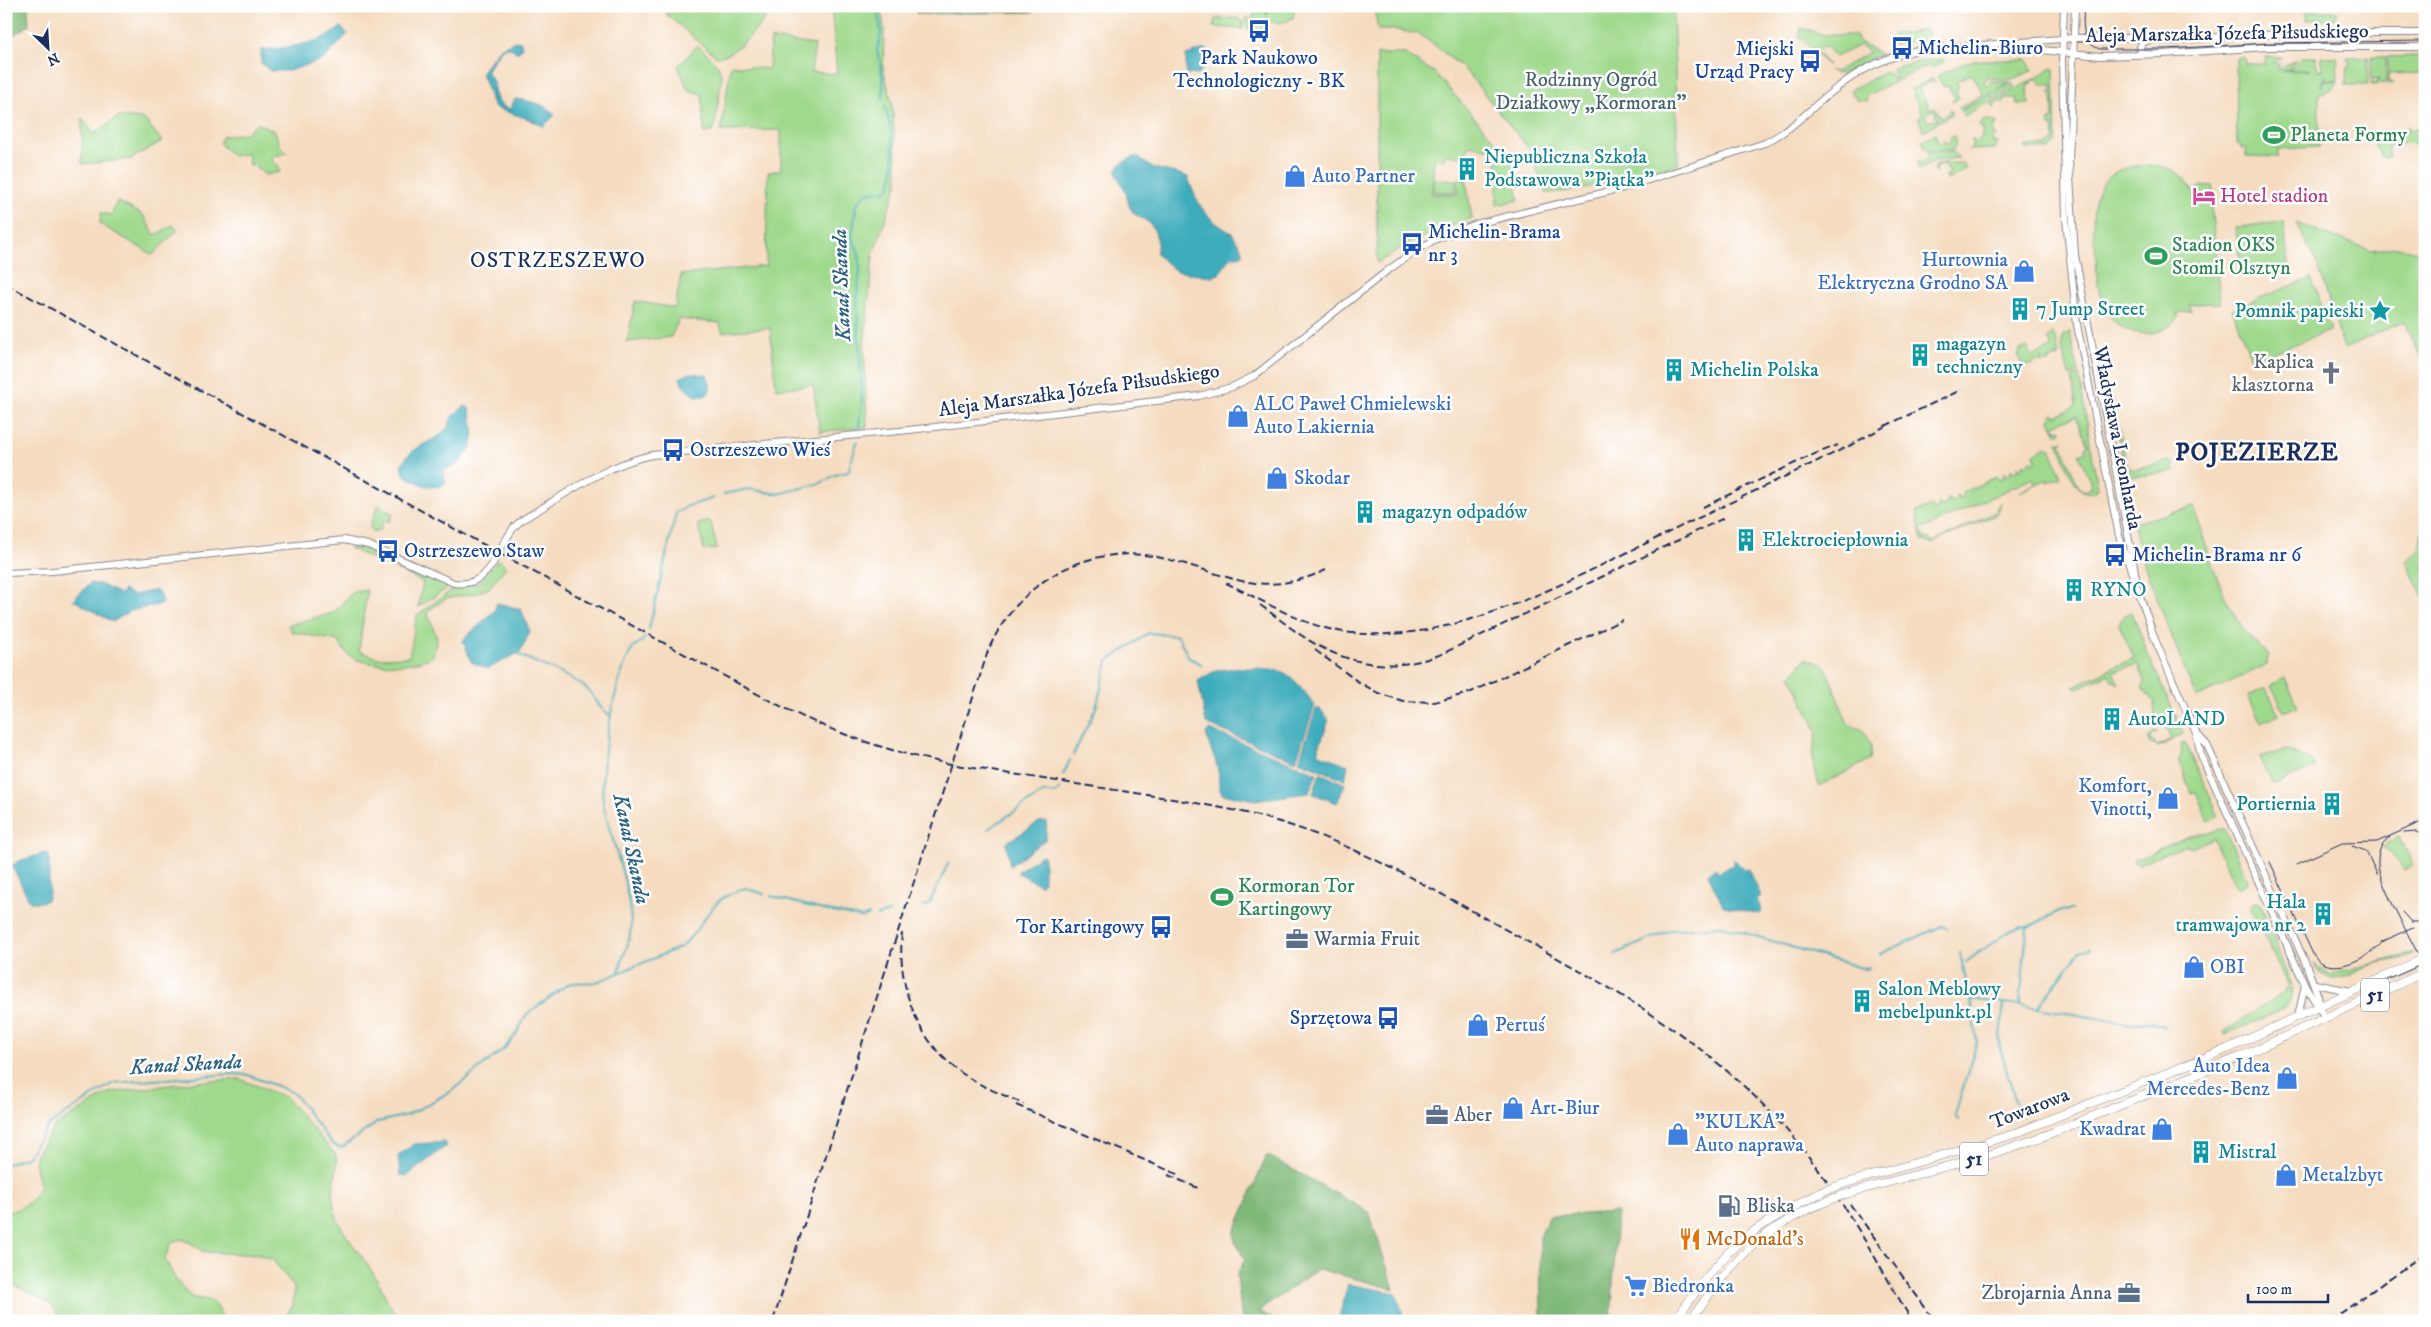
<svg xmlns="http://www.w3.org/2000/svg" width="2431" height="1327" font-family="'IM FELL DW Pica',serif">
<rect width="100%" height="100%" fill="#fff"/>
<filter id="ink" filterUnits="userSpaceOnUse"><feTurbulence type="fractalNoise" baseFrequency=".02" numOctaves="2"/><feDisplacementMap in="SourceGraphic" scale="10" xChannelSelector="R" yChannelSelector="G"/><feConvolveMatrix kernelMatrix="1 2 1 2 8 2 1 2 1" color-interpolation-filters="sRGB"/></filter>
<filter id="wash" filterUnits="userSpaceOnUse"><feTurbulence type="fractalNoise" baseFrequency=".0096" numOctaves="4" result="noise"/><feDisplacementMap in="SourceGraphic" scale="20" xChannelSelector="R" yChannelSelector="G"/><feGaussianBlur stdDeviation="1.12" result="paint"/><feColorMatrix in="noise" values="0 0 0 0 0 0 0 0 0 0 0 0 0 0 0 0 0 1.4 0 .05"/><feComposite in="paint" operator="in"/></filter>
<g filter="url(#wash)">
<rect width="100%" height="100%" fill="#f5dcc0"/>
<g fill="#9fd98c" stroke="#5d8475">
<path d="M677,6H773C764,23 736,56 717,57L666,14Z"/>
<polygon points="831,6 881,6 884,30 883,68 892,103 898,183 873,255 864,346 867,427 820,432 813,385 776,389 770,328 722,332 720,323 679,319 671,337 627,342 635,301 675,308 681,275 766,266 768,172 781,170 781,130 721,131 731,65 769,69 771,39 815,45 811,72 837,74"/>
<path d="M1254,6H1266L1267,16L1269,6H1295L1293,18C1284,23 1275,25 1266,19L1267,31L1248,30L1246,17L1253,20Z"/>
<polygon points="1374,6 1673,6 1678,165 1573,191 1546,193 1529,149 1466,71 1432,43 1418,34 1397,30 1378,30"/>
<polygon points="2307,11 2338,11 2334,19 2307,20"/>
<polygon points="1237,18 1243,21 1243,29 1213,27 1215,19"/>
<polygon points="1801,28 1825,35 1855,35 1860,42 1880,54 1845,73 1836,74 1830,70 1835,72 1870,52 1860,45 1836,57 1826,46 1816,51 1828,65 1827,65 1799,36"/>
<polygon points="1927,29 1927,39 1893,45 1893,34 1908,33"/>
<polygon points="698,45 718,65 722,77 714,131 704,133 702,94 688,90 678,66"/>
<polygon points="1377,54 1405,54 1435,73 1497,143 1512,165 1519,200 1497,205 1497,150 1469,145 1466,156 1445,155 1444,160 1434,159 1432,194 1458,194 1458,179 1466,179 1472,218 1413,241 1377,263"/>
<polygon points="2425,56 2425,73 2388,74 2388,82 2392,82 2392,84 2388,85 2387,57"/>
<path d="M2236,57H2244L2245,64H2265L2266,57H2281L2272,63H2279V70L2296,59L2288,70L2282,71L2310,70H2289L2302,57H2315L2318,70H2323L2320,57H2337L2338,80L2324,79V75L2321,87L2324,80L2338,81C2334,89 2328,93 2320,93L2319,99V147L2278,149V157L2246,156V148H2241V145L2237,143Z"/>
<polygon points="2348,57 2368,57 2368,85 2346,85 2347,66 2350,66 2350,61 2347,60"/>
<polygon points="2371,57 2385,57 2386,84 2372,85 2371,81 2378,82 2379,78 2371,79"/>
<path d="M1943,59L1944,62L1932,68L1929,65L1896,81L1892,69C1909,62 1925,61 1943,59Z"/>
<path d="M1982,60H2027L2032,70C2008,83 2010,80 1986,77L1984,82L1987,85L1991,81L2010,82L1960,110L1959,108L1983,94L1974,77L1969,74L1956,82L1959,87L1956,91L1959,98L1952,102L1955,98L1948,86L1944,87L1937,76L1966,62Z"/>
<polygon points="2052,68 2054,69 2056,143 2049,149 2026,149 2026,146 2046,146 2054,141 2053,126 2050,126 2049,120 2053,119 2052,93 2048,92 2052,91 2052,85 2040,85 2040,81 2033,80"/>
<polygon points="1885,72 1891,75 1895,82 1866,96 1868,101 1857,100 1850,90"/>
<polygon points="1933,78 1935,83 1932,81 1919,88 1930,109 1935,107 1941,117 1949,113 1950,109 1953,114 1938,122 1934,110 1926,114 1929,122 1935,119 1937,123 1923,131 1919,118 1923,115 1911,89"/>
<polygon points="2032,80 2032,83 2028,84 2029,104 2017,104 2016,98 2005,98 2004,102 1997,102 1994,108 1991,103"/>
<polygon points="2012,83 2015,87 1964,116 1961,111"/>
<polygon points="118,117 144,119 162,141 131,159 82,164 82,118 94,134"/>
<polygon points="1983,119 1997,122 1996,126 1993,126 1993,134 1997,136 1993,137 1993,143 1998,143 1995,149 1968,150 1972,147 1972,138 1976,142 1982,138 1981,134 1984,132 1980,125 1983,123"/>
<polygon points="257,123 275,131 280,146 287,153 272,157 273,162 279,166 280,172 265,175 254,165 249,165 248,154 233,156 219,143 223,136 246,133"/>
<polygon points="2408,126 2410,130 2425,129 2425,143 2389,144 2389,156 2385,158 2380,155 2381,153 2365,132 2408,130"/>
<polygon points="1935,134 1939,144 1944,142 1943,139 1946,143 1951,140 1950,137 1954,136 1956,143 1953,150 1926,150 1922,141"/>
<polygon points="1927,152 1953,152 1959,158 1934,161 1919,169 1917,163 1929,157"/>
<polygon points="1945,163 1962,163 1965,167 1965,171 1947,180 1946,176 1950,174 1945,164 1935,168 1936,172 1933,170 1936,165"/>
<path d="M2148,165C2176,167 2186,175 2197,200L2198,187L2213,185L2215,201L2211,202L2220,303L2190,304L2191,311L2177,313L2179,316C2160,344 2117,337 2104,307C2097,292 2097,274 2096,258C2091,211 2086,167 2148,165Z"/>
<polygon points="1434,179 1456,180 1456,192 1434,192"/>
<polygon points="117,201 143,215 155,235 173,225 178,230 153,255 100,224 101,213 111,215"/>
<polygon points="2284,222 2288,265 2240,269 2236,227"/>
<polygon points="2296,223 2371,250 2398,247 2425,254 2425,365 2403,321 2344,349 2319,268"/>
<polygon points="2311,278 2331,330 2252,361 2232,309"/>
<path d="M2070,332L2078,373L2071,377C2066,367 2058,344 2064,334Z"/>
<polygon points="2052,334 2056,338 2059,354 2058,359 2056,355 2055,358 2049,361 2048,358 2049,362 2045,363 2041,357 2042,363 2038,361 2030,365 2022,365 2018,356 2020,350 2027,347 2032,357 2052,347 2048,338"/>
<path d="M2079,375L2098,489C2076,507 2064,455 2058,442H2064L2061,443L2079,488L2085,491L2092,487L2079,454L2086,451L2085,447L2088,445L2076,416L2054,425L2056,430L2060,429L2061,431L2058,435L2050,421L2051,416L2054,413L2056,416L2076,406L2072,379Z"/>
<polygon points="2113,398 2127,466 2133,470 2169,461 2173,464 2173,472 2128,477 2126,475 2111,402"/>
<polygon points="2046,447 2050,447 2061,477 2048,482 2047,479 2020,492 2035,483 2033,478 1920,530 1924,538 1930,539 1932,543 1997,511 1996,508 2001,503 1998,514 1931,543 1922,541 1916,512 1932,506 1934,510 1939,508 1938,503 1943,506 1947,504 1947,499 1950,499 1952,502 1956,499 1956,495 1960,498 1963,496 1962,493 1997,476 2000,479 2004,477 2004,472 2007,475 2011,473 2011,469 2013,472 2018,470 2018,466 2020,469 2023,468 2022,464 2030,464 2029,461 2031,460 2033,463 2036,461 2034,454"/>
<polygon points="378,505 393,514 389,522 384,521 379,531 372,532 370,526"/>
<path d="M2194,507C2209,555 2226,624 2269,655L2266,665L2196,698L2147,573L2133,523Z"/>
<polygon points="709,521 711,522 717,549 704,550 698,524"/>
<polygon points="2425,531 2423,534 2425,537 2425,602 2406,561 2420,549 2421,533"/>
<polygon points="364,547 447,583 446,589 418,607 423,582 349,548"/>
<path d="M499,559L506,567L489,588L477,593L445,599L427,612L437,638L433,656C415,667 369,668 350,656C345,653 341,645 338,641L292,632L288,625L333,613L353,592L367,590L359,651L378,658L409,657L417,615L456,587L473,585L480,581Z"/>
<polygon points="2132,612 2147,652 2183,732 2180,736 2158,747 2151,744 2148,738 2156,730 2158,732 2152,735 2151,739 2157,746 2171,739 2161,717 2156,717 2153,701 2142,687 2145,683 2137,664 2113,672 2119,684 2112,680 2109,674 2076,689 2074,686 2134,658 2119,624 2123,616"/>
<polygon points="1806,658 1825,666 1848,724 1863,730 1871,746 1870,760 1819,786 1812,758 1817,732 1791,676"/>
<polygon points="2285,678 2298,706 2284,712 2271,685"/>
<polygon points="2266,688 2279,715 2261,723 2248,696"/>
<polygon points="2185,742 2218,814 2218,816 2208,821 2196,792 2191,793 2179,760 2182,752 2181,744"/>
<polygon points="2287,750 2313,761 2316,767 2275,784 2271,782 2259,757"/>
<polygon points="2221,829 2225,829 2247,880 2246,884 2236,888 2213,838 2192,848 2186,845 2139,865 2134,863 2135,860 2186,837"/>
<polygon points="2399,837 2413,866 2405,870 2391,853 2383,848 2387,843"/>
<polygon points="2256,902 2260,903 2263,910 2291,985 2288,986 2251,909 2252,904"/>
<path d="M2415,953C2406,961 2387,960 2375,964C2355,971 2327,994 2314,964L2328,975Z"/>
<polygon points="2292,988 2290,1002 2284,1009 2225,1035 2225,1031 2285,991 2284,989"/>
<path d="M240,1079L285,1097L336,1155C340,1176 328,1188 335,1212C342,1236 364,1256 376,1278C385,1293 389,1308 401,1321H282L293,1305L294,1287L273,1260L259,1255L204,1252L191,1243L180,1239L171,1243L165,1259L176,1280L192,1298C210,1299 219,1301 222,1321H62L51,1304L6,1281V1211C23,1211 33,1200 40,1187L36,1172L35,1156L54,1127L108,1093L193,1082Z"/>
</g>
<g fill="#7fb978" stroke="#4d746b">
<polygon points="6,6 28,6 29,25 6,40"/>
<polygon points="914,6 1036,6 1034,12 917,14"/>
<polygon points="1267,1155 1369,1212 1394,1289 1318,1269 1259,1311 1276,1321 1242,1321 1237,1276 1245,1259 1235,1242 1234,1233"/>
<polygon points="1617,1212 1611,1321 1541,1321 1540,1237 1549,1216"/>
</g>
<g fill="#3dacbb" stroke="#2c6e8c">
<path d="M341,27L348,34L323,60L289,71H270L261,63V50C289,47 318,45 341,27Z"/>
<path d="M515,41L521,42L522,47L518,53L509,47L502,49L486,71C488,74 492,79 493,82C495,95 496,105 510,109L515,99C531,101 544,103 555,115L543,127C528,116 511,115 494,107L481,73L500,48Z"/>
<polygon points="1205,49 1212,52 1212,55 1198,75 1186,74 1186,55"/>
<path d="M1133,157H1139C1155,174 1167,168 1188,177C1197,205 1206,219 1232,233C1236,241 1242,246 1243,255L1231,257L1219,274L1211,277L1176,271L1156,254C1159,245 1157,229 1148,222C1143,218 1137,217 1132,211C1128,206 1128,199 1126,193C1118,173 1106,170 1133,157Z"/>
<path d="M690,373L707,375C721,404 686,402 680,378Z"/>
<path d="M465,406L470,409C475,434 478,447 456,465C451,469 447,466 443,472L446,483C431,492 420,483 405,476L401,465C405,460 407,455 412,452C426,440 449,437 452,416Z"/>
<polygon points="90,583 100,584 120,594 124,590 133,595 157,590 162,599 162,604 130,611 113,622 73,600"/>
<polygon points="497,603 521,609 530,632 520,652 488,669 471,662 463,640 494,611"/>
<path d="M1239,668C1287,668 1286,668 1315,705L1296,761L1211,726L1206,723L1198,681L1216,670Z"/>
<polygon points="1316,709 1320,709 1329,720 1317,753 1348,765 1345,780 1299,761"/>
<path d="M1210,730L1317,773L1309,793L1255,800L1222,794C1217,786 1220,780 1218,771C1216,758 1208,746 1206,733Z"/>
<polygon points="1320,773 1345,784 1337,803 1313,794"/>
<polygon points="1047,821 1046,839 1010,866 1006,843 1039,822"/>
<polygon points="45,853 49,855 49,894 47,900 42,902 30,902 12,866 18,861"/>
<polygon points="1042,855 1044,856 1044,882 1040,885 1017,872"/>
<polygon points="1735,860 1745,870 1749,869 1761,896 1757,899 1762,912 1759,914 1723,906 1708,874 1716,868 1718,872 1733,865 1733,861"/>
<polygon points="445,1142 446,1146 407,1176 400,1175 398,1156 414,1144"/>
<polygon points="1348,1284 1396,1293 1405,1321 1338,1321"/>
</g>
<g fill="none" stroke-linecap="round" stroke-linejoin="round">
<g stroke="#3dacbb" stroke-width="2">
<polyline points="877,6 881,33 877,51 883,78 883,99"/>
<path d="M859,427L862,400L857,297L860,270L859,253L852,238L856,205L866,193L886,190C901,181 890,122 885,107"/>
<polyline points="724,494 749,489 778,494 821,483 835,475 848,472 857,442"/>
<polyline points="649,629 676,513 688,506 714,498"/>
<path d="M517,654C538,664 562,672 582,685C595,693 597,709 610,715"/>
<polyline points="1073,755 1096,708 1108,661 1149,633 1178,636 1189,658 1201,664"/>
<polyline points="1063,775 1070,760"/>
<polyline points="988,829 1043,793 1056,793 1060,789"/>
<polyline points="771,896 823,910 863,918 869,915"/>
<polyline points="923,907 929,904 949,862"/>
<polyline points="877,916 890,912"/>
<path d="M1960,953L1970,999L2020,1005L2131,1024C2141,1022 2155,1021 2164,1027"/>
<polyline points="1615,954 1671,930 1722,926 1865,969 1869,968"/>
<polyline points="1880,954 1942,926 1948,929"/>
<polyline points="1966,962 2006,933 2021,926 2029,927 2059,911 2072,910"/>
<path d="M619,972C622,956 631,943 631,925C630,884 613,847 604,807C597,774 614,675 633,648C636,644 642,642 645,638"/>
<polyline points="2004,1003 1999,1044 2016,1103"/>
<polyline points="2020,1005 2027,928"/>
<polyline points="2038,1007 2080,951 2090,948"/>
<polyline points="1958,1120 1955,1115 1977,1041 1970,999"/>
<path d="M6,1164L27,1157L49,1125L113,1083L232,1074L248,1075L290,1091L295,1095L332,1144L341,1148L378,1122L408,1115L450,1092L504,1049L515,1036L527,1014L567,985L571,983L597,982L681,947C696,935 703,917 717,903C724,895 736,892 745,888L764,894"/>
</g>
</g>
</g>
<g filter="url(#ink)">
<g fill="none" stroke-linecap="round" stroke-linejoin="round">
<defs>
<g id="secondary">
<polyline points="2064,6 2062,60 2066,219 2077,325 2119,536 2156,642 2196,733 2201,755 2305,985 2325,1018"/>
<polyline points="2075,6 2069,161 2075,255 2136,577"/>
<polyline points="2003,46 2100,56 2163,54 2267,47 2425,47"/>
<polyline points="2147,54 2141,52 2140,47 2142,43 2149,40"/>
<path d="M503,544L514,527L522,520C563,496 604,465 652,455L909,430L1199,396L1232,387L1254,376L1387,271L1412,253L1434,240L1476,224L1623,188L1765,143C1796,127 1811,107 1838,87C1861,69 1890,56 1918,50L2074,38H2132L2172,41L2231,36L2322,33H2425"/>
<path d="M6,573L53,571L344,540L368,545L454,583C471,585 481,580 492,565"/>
<polyline points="2197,734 2207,745 2218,769 2306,964 2318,996 2319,1006"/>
<polyline points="2315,984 2351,991"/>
<polyline points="2298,1016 2305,985"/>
</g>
<g id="primary">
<polyline points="1843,1184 2011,1135 2227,1049 2425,958"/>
<polyline points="1849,1193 1988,1155 2039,1138 2240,1057 2425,972"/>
<path d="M1675,1321C1693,1295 1712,1268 1735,1246C1762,1222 1795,1206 1826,1190"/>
<path d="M1690,1321C1732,1260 1763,1226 1832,1199"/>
</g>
</defs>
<use href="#secondary" stroke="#88868f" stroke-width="8"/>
<use href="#primary" stroke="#88868f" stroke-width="9"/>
<use href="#secondary" stroke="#fff" stroke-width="6"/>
<use href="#primary" stroke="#fff" stroke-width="8"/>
<g stroke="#1b2f5e" stroke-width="1">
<path d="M2084,6C2083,23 2080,43 2100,49H2165L2269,43L2425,41"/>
<polyline points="2404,833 2416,832 2425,836"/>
<path d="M2390,837C2379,843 2376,859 2379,871C2385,893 2406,930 2417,952L2425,960"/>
<polyline points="2352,846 2366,851 2377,874"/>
<path d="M2270,862L2312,952C2325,977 2357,963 2374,950C2379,947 2382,942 2386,939"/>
<polyline points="2297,864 2342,843 2377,842 2421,822"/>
<polyline points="2402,912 2411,922 2425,922"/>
<polyline points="2381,942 2413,928"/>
<polyline points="2363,991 2425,963"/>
</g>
<g stroke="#1b2f5e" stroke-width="2" stroke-dasharray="8 4" stroke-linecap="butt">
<path d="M6,284L750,690C797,716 845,737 896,751C937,763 978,769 1019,775C1091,787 1165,796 1237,811C1327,830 1404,873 1483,917C1607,986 1714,1038 1805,1152C1846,1204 1878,1263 1912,1321"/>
<polyline points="1885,426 1961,390"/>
<polyline points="1703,507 1810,456 1838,445"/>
<path d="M1226,583C1263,600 1302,626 1344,632C1451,647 1561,584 1655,539C1719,508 1784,477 1849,446L1891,423"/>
<path d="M1260,605C1276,616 1291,629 1307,639C1350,667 1400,673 1446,652L1724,518"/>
<polyline points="1315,650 1357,681 1378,693 1403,701 1434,702 1469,693 1622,620"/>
<path d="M902,933C897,987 917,1042 963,1074C982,1087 1004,1095 1024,1104"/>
<polyline points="1016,1105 1177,1174"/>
<polyline points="1168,1175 1198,1188"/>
<polyline points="1850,1204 1935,1321"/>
<path d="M773,1321L988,651C1016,584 1084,543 1157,557C1223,570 1255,602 1326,570"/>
<polyline points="2330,1321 2425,1253"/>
</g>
<defs>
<polyline id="secondary-bridge" points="492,565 503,544"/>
<g id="primary-bridge">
<polyline points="1826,1190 1843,1184"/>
<polyline points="1832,1199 1849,1193"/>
</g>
</defs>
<use href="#secondary-bridge" stroke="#88868f" stroke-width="8" stroke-linecap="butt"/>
<use href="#primary-bridge" stroke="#88868f" stroke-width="9" stroke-linecap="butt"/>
<use href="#secondary-bridge" stroke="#fff" stroke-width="6"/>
<use href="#primary-bridge" stroke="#fff" stroke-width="8"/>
</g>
</g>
<defs>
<symbol id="bus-bare" viewBox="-9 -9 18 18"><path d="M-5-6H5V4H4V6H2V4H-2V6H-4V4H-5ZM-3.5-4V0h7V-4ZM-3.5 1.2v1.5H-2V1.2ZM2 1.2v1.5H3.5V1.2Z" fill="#1a4fb4" stroke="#fff" stroke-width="2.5" paint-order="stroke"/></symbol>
<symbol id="stadium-bare" viewBox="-9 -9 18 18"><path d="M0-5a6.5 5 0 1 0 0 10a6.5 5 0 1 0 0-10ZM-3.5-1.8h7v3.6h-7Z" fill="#2e9e5b" stroke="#fff" stroke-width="2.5" paint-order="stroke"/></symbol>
<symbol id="building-bare" viewBox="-9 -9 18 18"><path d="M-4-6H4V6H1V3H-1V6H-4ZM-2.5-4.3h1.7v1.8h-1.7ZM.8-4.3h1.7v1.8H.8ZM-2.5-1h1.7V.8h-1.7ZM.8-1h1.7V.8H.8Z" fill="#0f9aa8" stroke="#fff" stroke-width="2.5" paint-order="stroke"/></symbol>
<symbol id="shop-bare" viewBox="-9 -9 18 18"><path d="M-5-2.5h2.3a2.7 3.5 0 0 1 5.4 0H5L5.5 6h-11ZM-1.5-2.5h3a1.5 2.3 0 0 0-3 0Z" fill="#3f7fe0" stroke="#fff" stroke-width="2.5" paint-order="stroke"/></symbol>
<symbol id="hotel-bare" viewBox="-9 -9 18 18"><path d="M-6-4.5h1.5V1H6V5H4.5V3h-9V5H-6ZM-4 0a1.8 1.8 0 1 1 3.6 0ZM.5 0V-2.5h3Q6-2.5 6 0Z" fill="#d1479c" stroke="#fff" stroke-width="2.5" paint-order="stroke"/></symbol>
<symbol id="sight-bare" viewBox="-9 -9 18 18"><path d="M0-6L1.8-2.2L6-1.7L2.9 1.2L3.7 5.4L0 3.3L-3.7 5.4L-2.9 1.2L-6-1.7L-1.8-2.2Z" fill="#0f9aa8" stroke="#fff" stroke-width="2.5" paint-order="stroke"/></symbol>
<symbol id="church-bare" viewBox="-9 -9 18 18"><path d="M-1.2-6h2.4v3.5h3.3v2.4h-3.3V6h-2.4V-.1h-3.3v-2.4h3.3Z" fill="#6b7280" stroke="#fff" stroke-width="2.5" paint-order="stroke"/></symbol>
<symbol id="office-bare" viewBox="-9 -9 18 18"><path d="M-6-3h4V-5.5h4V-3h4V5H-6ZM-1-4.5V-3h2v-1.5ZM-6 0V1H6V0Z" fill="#5c6f8a" stroke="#fff" stroke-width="2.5" paint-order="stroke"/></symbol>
<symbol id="fuel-bare" viewBox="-9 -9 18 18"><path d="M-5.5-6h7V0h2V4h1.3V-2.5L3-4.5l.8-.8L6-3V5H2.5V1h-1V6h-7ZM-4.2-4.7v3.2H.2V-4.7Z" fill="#5c6f8a" stroke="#fff" stroke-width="2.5" paint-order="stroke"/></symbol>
<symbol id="restaurant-bare" viewBox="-9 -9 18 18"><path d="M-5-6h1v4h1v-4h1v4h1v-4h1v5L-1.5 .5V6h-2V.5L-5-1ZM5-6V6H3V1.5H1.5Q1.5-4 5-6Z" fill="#e8710a" stroke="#fff" stroke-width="2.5" paint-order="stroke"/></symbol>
<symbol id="supermarket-bare" viewBox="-9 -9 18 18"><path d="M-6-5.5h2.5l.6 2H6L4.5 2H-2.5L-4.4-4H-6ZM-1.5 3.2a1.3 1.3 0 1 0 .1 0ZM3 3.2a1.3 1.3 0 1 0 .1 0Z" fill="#3f7fe0" stroke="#fff" stroke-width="2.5" paint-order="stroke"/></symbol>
</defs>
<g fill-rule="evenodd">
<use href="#bus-bare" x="1243" y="15" width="32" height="32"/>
<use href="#bus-bare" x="1886" y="32" width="32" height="32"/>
<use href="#bus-bare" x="1794" y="45" width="32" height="32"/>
<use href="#stadium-bare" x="2258" y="119" width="32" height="32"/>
<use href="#building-bare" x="1451" y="153" width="32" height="32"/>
<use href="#shop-bare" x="1279" y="160" width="32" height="32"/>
<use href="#hotel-bare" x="2188" y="180" width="32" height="32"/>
<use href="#bus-bare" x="1396" y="228" width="32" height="32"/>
<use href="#stadium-bare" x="2140" y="240" width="32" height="32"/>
<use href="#shop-bare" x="2008" y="255" width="32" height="32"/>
<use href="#building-bare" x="2004" y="293" width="32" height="32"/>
<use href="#sight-bare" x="2364" y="295" width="32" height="32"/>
<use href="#building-bare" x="1904" y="339" width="32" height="32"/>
<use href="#building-bare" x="1658" y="354" width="32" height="32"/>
<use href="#church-bare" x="2315" y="357" width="32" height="32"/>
<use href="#shop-bare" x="1222" y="400" width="32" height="32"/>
<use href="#bus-bare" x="657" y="434" width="32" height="32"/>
<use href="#shop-bare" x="1261" y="462" width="32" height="32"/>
<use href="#building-bare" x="1349" y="496" width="32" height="32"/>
<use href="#building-bare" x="1730" y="524" width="32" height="32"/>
<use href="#bus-bare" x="372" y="535" width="32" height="32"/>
<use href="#bus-bare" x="2099" y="539" width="32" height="32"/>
<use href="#building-bare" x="2058" y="574" width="32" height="32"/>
<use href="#building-bare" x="2096" y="703" width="32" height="32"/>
<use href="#shop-bare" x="2152" y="782" width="32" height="32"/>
<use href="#building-bare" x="2316" y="788" width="32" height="32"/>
<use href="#stadium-bare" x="1206" y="881" width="32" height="32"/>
<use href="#building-bare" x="2307" y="898" width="32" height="32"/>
<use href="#bus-bare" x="1145" y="911" width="32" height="32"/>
<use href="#office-bare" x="1281" y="923" width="32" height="32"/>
<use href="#shop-bare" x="2178" y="951" width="32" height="32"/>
<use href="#building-bare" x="1846" y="985" width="32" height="32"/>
<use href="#bus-bare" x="1372" y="1002" width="32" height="32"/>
<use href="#shop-bare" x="1462" y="1009" width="32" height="32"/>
<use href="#shop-bare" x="2271" y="1062" width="32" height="32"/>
<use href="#shop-bare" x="1497" y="1092" width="32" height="32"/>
<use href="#office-bare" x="1421" y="1099" width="32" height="32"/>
<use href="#shop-bare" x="2146" y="1113" width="32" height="32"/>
<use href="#shop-bare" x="1662" y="1118" width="32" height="32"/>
<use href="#building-bare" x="2185" y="1136" width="32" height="32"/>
<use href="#shop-bare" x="2270" y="1159" width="32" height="32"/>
<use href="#fuel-bare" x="1713" y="1190" width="32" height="32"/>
<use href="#restaurant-bare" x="1674" y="1223" width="32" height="32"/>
<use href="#supermarket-bare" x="1620" y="1270" width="32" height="32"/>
<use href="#office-bare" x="2113" y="1277" width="32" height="32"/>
</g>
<g text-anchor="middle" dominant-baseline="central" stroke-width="5" stroke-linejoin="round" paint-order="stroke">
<g fill="#fff" stroke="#5f6d8e" stroke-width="1">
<rect x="2361" y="978.5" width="28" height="33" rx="4"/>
<rect x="1960" y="1142.5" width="28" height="33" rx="4"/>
</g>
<g font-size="19" font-weight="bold" fill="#1b2f5e">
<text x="2375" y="995">51</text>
<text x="1974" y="1159">51</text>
</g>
<g font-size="20" fill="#1b2f5e" stroke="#fff">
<text transform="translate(2227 34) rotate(-1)">Aleja Marszałka Józefa Piłsudskiego</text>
<text transform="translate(1079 391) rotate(-8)">Aleja Marszałka Józefa Piłsudskiego</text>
<text transform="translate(2117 438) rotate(79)">Władysława Leonharda</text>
<text transform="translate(2030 1109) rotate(-21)">Towarowa</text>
</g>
<g font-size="20" fill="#164399" stroke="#fff" text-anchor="start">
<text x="1918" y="48">Michelin-Biuro</text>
<text x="1794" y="49" text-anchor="end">Miejski<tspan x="1794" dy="23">Urząd Pracy</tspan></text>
<text x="1259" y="58" text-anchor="middle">Park Naukowo<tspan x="1259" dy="23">Technologiczny - BK</tspan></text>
<text x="1428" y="232">Michelin-Brama<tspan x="1428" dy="23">nr 3</tspan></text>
<text x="690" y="450">Ostrzeszewo Wieś</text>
<text x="404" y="551">Ostrzeszewo Staw</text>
<text x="2132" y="555">Michelin-Brama nr 6</text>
<text x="1144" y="927" text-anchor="end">Tor Kartingowy</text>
<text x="1372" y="1018" text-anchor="end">Sprzętowa</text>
</g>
<g font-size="20" fill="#43626c" stroke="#fff">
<text x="1591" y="80">Rodzinny Ogród<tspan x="1591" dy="23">Działkowy „Kormoran”</tspan></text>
</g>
<g font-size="20" fill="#27864d" stroke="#fff" text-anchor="start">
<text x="2290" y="135">Planeta Formy</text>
<text x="2172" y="245">Stadion OKS<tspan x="2172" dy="23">Stomil Olsztyn</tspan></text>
<text x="1238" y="886">Kormoran Tor<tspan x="1238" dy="23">Kartingowy</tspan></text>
</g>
<g font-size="20" fill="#0d838f" stroke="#fff" text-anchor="start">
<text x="1484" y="157">Niepubliczna Szkoła<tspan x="1484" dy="23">Podstawowa "Piątka"</tspan></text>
<text x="2036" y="309">7 Jump Street</text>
<text x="2364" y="311" text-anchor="end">Pomnik papieski</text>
<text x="1936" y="344">magazyn<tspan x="1936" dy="23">techniczny</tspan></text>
<text x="1690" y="370">Michelin Polska</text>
<text x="1382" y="512">magazyn odpadów</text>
<text x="1762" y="540">Elektrociepłownia</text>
<text x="2090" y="590">RYNO</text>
<text x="2128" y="719">AutoLAND</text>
<text x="2316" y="804" text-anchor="end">Portiernia</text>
<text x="2306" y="902" text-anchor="end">Hala<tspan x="2306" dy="23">tramwajowa nr 2</tspan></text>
<text x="1878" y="989">Salon Meblowy<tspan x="1878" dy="23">mebelpunkt.pl</tspan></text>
<text x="2218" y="1152">Mistral</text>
</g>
<g font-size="20" fill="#366cbe" stroke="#fff" text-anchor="start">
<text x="1312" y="176">Auto Partner</text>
<text x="2008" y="260" text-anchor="end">Hurtownia<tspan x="2008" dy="23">Elektryczna Grodno SA</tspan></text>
<text x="1254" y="404">ALC Paweł Chmielewski<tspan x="1254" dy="23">Auto Lakiernia</tspan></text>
<text x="1294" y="478">Skodar</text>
<text x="2152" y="786" text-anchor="end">Komfort,<tspan x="2152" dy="23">Vinotti,</tspan></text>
<text x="2210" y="967">OBI</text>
<text x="1495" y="1025">Pertuś</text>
<text x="2270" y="1066" text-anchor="end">Auto Idea<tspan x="2270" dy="23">Mercedes-Benz</tspan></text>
<text x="1530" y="1108">Art-Biur</text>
<text x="1695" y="1122">"KULKA"<tspan x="1695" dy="23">Auto naprawa</tspan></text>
<text x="2146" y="1129" text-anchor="end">Kwadrat</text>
<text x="2302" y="1175">Metalzbyt</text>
<text x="1652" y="1286">Biedronka</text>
</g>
<g font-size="20" fill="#b23c85" stroke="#fff" text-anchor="start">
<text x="2220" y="196">Hotel stadion</text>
</g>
<g font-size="20" fill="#5b616d" stroke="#fff" text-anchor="end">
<text x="2314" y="362">Kaplica<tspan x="2314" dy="23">klasztorna</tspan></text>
</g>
<g font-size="20" fill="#4e5e75" stroke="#fff" text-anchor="start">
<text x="1314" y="939">Warmia Fruit</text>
<text x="1454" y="1115">Aber</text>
<text x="1746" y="1206">Bliska</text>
<text x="2112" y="1293" text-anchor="end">Zbrojarnia Anna</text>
</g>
<g font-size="20" fill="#c56008" stroke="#fff" text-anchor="start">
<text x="1706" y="1239">McDonald's</text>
</g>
<g font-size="21" font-style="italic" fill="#296183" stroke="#fff">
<text transform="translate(842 285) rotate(-92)">Kanał Skanda</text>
<text transform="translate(631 849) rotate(78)">Kanał Skanda</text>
<text transform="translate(186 1065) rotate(-3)">Kanał Skanda</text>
</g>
<g font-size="22" letter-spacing="1" fill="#1b2f5e" stroke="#fff">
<text x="558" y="260">OSTRZESZEWO</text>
</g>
<g font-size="25" font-weight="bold" letter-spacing="1" fill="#1b2f5e" stroke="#fff">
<text x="2257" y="452">POJEZIERZE</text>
</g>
</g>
<rect width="2431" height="1327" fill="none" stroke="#fff" stroke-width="25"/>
<g transform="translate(48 48) rotate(155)" stroke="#ffffff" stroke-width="4" paint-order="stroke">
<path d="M0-4L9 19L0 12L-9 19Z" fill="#1b2f5e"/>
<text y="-8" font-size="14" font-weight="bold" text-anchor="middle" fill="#1b2f5e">N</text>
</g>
<path d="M2248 1294v8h80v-8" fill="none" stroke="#1b2f5e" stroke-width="2.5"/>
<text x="2256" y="1294" font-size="15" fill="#1b2f5e" stroke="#ffffff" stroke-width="4" paint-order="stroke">100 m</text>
</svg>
